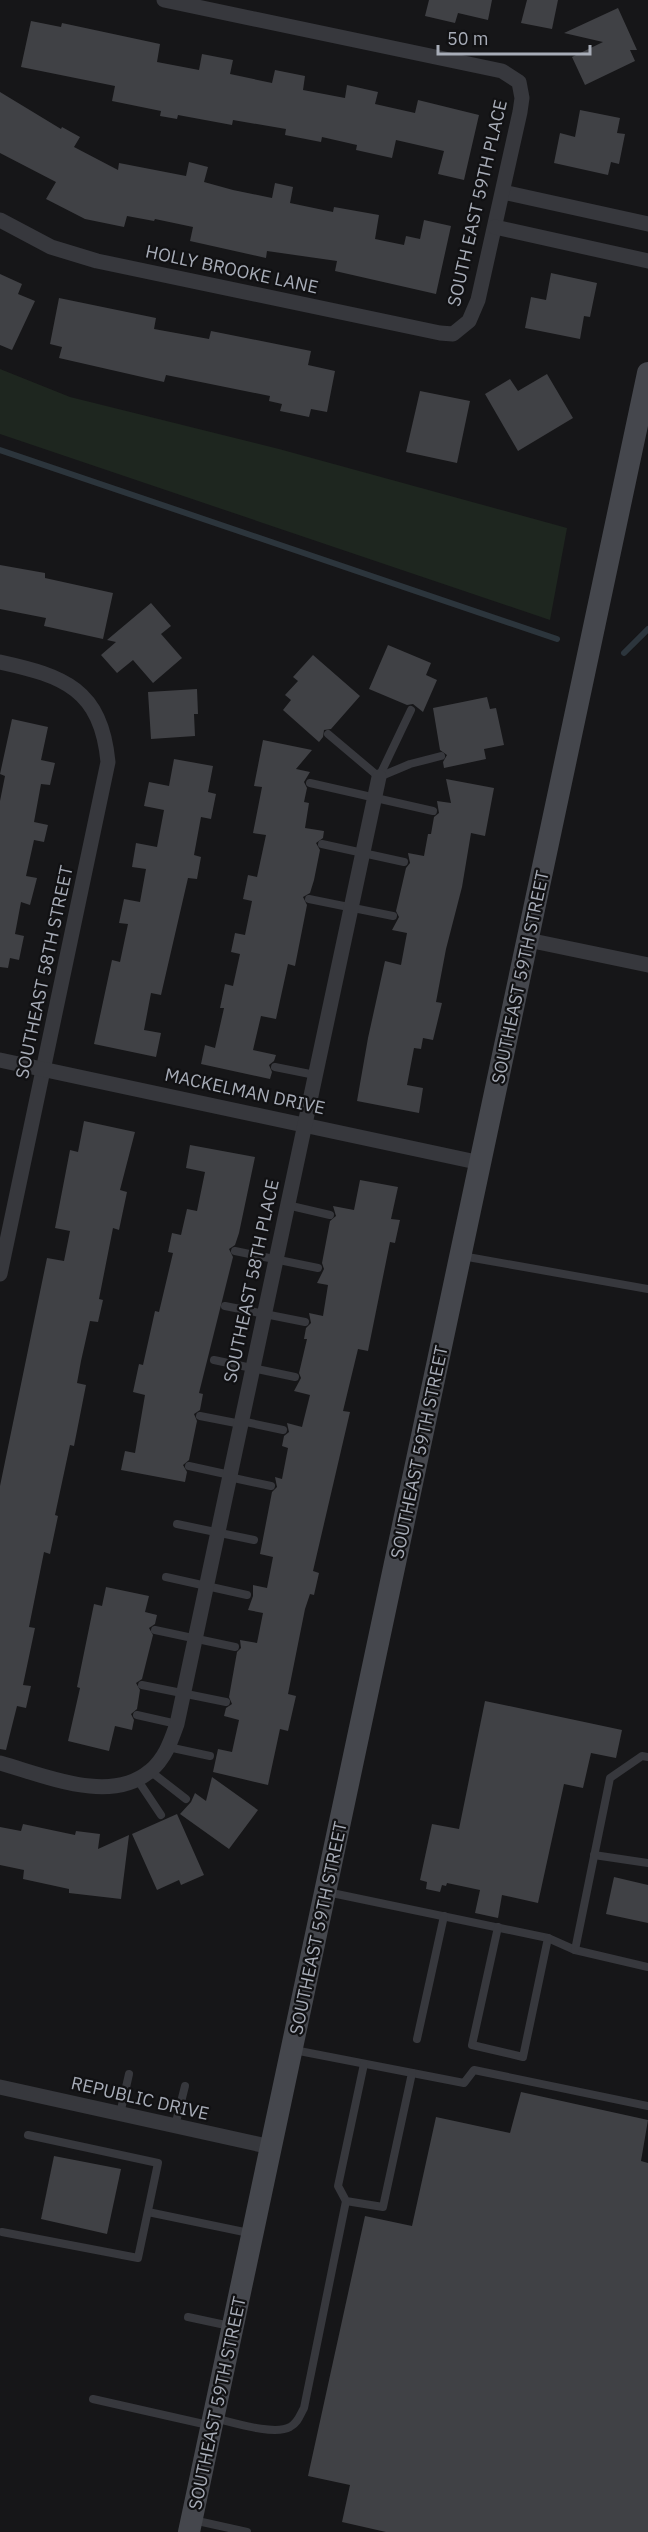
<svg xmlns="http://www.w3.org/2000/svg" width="648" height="2532" font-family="'IBM Plex Sans',sans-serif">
<rect width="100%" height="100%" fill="#161618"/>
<polygon fill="#1e261f" points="0,369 70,397 279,449 567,528 550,620 0,434"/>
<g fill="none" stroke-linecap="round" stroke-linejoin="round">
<g stroke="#2c353c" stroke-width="6">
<polyline points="0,450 557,639"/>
<polyline points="624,653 648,629"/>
</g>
</g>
<g fill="#404145">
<polygon points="429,0 492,0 488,20 458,13 455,23 425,16"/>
<polygon points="527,0 558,0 552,29 521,23"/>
<polygon points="618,8 637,50 630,50 635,61 585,85 572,57 603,42 564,33"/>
<polygon points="31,21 61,27 62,23 160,44 157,62 199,70 202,54 233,60 230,74 272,83 275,70 305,76 303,90 345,98 347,85 378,92 375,104 415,113 418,100 479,115 464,180 438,174 444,151 396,140 392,158 356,150 357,145 322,137 321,142 285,135 286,129 233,120 232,125 178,115 177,119 160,116 161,111 112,101 115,86 21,67"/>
<polygon points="0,92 61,129 62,127 80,137 74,147 118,170 119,163 186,176 189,162 208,167 204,182 233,190 272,198 275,183 293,187 290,203 333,212 334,207 379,215 375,239 404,245 406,236 420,239 424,220 451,226 436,294 335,271 337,261 267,251 266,258 190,241 193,227 155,219 154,221 127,216 124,227 85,219 46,199 56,182 0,153"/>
<polygon points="580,110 620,118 617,133 625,134 619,164 611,162 608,175 554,163 560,133 575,137"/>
<polygon points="551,273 597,283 590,317 584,316 580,339 525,328 531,297 546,300"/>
<polygon points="0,274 22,284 18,294 35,301 12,350 0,345"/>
<polygon points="59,298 156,318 154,329 209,339 211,331 311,351 308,365 335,371 327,412 311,409 309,417 280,411 282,404 269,401 270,396 166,375 164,382 59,358 62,347 50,344"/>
<polygon points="547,374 573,418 518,451 485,394 510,379 518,391"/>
<polygon points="420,391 470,401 457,463 406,452"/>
<polygon points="0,565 45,573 45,578 113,593 103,639 44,626 46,618 0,609"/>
<polygon points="151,603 171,626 161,634 182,658 153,683 133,660 117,673 101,655 116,642 107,640"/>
<polygon points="388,645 431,663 426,675 437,680 423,712 413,704 407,705 369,689"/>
<polygon points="313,655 360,696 331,729 324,730 323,737 319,742 283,710 291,700 285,695 298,681 293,677"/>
<polygon points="197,689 198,714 194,714 195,736 151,739 148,692"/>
<polygon points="487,697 490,709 496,708 504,745 484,749 486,759 444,768 443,762 447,755 440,750 433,708"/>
<polygon points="12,719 48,727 41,760 55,763 50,785 41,784 34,822 48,825 44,842 34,840 26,876 37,878 30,905 21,902 15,934 24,936 19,960 10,958 8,968 0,967 0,801 5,776 0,774"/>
<polygon points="263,740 312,750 296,769 310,772 304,782 307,788 304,802 309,803 305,828 324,831 323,838 316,843 320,850 314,880 310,893 303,897 307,905 295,966 288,964 276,1019 261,1016 253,1050 276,1055 274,1061 269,1065 272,1072 270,1079 201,1064 205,1045 215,1048 224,1008 220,1008 225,984 233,986 240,954 231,952 235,933 245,935 252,901 243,899 248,875 257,877 266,835 253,833 262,787 254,786"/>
<polygon points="174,759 213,766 208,792 216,794 211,819 201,817 194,855 201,857 197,879 188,878 161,995 151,993 144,1030 161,1033 156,1057 94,1044 112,960 120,962 128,924 119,923 124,899 140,902 146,869 132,867 136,843 157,847 164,810 144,806 149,782 169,786"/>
<polygon points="446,779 494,788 485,836 471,833 462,887 446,949 436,1002 442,1003 433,1040 423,1038 421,1049 414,1048 407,1085 423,1088 419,1113 357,1101 368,1038 385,961 401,965 407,933 392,930 399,917 396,911 406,868 410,863 408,853 424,856 428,834 431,834 434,817 439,813 437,801 451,803"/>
<polygon points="84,1121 135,1132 120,1190 127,1192 119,1230 113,1228 99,1299 103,1300 98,1322 90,1321 81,1361 77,1383 86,1385 74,1446 70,1445 55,1515 58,1516 50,1554 44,1552 29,1627 35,1628 23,1685 31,1686 26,1708 17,1706 6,1750 0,1749 0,1486 47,1258 64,1261 70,1231 55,1228 70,1150 78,1152"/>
<polygon points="190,1145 255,1157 239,1233 235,1245 229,1249 233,1257 199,1393 203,1394 200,1410 194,1414 197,1421 189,1460 183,1465 187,1472 185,1482 121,1470 125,1451 135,1453 145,1395 133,1392 139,1364 143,1365 155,1311 159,1312 173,1253 168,1252 172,1233 181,1235 187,1209 197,1211 205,1172 186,1168"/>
<polygon points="360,1180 398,1187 391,1219 400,1220 395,1243 390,1242 368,1351 358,1349 343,1411 350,1412 313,1571 319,1573 314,1595 310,1594 305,1609 288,1694 296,1696 288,1731 280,1729 268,1785 213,1772 218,1749 232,1752 239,1720 224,1716 226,1708 232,1704 229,1697 237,1652 241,1648 240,1640 257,1643 263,1613 248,1610 253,1596 253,1585 267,1588 273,1557 260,1554 272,1492 277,1487 275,1477 282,1479 288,1448 282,1446 284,1436 289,1432 287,1423 302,1427 310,1395 294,1391 301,1378 299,1373 307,1339 304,1339 306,1328 311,1323 309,1313 323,1316 328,1285 317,1283 324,1269 322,1263 330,1221 336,1216 333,1206 354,1210"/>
<polygon points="106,1587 149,1596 145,1612 157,1615 155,1624 149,1628 153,1635 142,1679 136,1683 140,1690 137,1709 131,1714 134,1720 132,1730 115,1726 109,1751 68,1741 80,1688 77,1687 94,1604 102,1606"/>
<polygon points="485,1701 622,1730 616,1758 591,1753 583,1788 564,1784 538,1903 502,1895 498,1918 475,1913 480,1890 447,1883 446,1886 442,1885 440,1892 426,1889 427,1882 420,1880 432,1824 459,1829"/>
<polygon points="212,1777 258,1810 229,1849 180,1814 191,1802 195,1793 206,1801"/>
<polygon points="177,1814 204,1875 181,1885 179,1880 157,1890 132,1834"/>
<polygon points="23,1824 75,1835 76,1831 100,1834 98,1849 129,1835 121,1899 69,1893 69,1889 23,1879 24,1870 0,1865 0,1827 21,1831"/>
<polygon points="614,1877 648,1885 648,1923 606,1914"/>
<polygon points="521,2092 648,2120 641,2161 648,2163 648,2532 386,2532 342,2522 350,2485 308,2476 365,2216 412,2226 436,2117 510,2133"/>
<polygon points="54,2156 121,2169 107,2234 41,2219"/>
</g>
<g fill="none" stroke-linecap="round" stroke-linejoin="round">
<g stroke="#37383d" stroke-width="8">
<polyline points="328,734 379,777 410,764 441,756"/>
<polyline points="379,777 411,710"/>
<polyline points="310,783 433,811"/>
<polyline points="322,844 404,862"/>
<polyline points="309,899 393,916"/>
<polyline points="275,1067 315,1075"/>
<polyline points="287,1205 330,1215"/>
<polyline points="235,1251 318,1268"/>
<polyline points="462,1256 648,1289"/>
<polyline points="225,1306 305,1322"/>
<polyline points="214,1360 295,1377"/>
<polyline points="200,1416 241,1424"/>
<polyline points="241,1421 283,1430"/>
<polyline points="189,1466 230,1475"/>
<polyline points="229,1477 271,1486"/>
<polyline points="177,1524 254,1540"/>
<polyline points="166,1577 247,1595"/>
<polyline points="155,1630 235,1647"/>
<polyline points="142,1685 226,1702"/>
<polyline points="137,1715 177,1724"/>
<polyline points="168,1747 210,1756"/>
<polyline points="150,1771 186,1799"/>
<polyline points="137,1779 161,1815"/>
<polyline points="594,1855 648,1863"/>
<polyline points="327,1892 548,1938 575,1950 648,1967"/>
<polyline points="498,1927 472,2045 523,2057 548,1938"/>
<polyline points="575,1950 610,1778 642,1756 648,1757"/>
<polyline points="417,2039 444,1916"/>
<polyline points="294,2050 464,2083 474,2070 648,2106"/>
<polyline points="364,2064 338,2186 346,2201 383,2207 412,2073"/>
<polyline points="120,2114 129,2074"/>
<polyline points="175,2126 185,2086"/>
<polyline points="148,2212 249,2233"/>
<polyline points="2,2232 138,2258 158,2163 28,2135"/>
<polyline points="188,2317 230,2326"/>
<polyline points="93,2399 208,2425"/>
<path d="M214,2418C232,2422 274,2436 290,2427C298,2423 300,2415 304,2408L346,2201"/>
<polyline points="193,2520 247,2532"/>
</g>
<g stroke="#37383d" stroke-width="15">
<polyline points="503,192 648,224"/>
<polyline points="0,220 51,247 97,261 440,333 453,334 469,321 478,300 520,112 522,98 519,82 502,71 164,0"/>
<polyline points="495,227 648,261"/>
<path d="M0,662C64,676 101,689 108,762L0,1274"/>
<polyline points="528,940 648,965"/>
<polyline points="0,1060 481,1163"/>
<path d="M0,1763C44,1775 110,1805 150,1771C165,1759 171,1741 177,1724L379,777"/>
<polyline points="0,2087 271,2147"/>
</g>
<polyline stroke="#45474d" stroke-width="22" points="189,2532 648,373"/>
</g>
<g text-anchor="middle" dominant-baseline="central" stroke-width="4.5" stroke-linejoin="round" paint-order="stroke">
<g font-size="18" fill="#a8adb8" stroke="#111113">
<text transform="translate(477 203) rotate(-77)">SOUTH EAST 59TH PLACE</text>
<text transform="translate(232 269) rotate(12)">HOLLY BROOKE LANE</text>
<text transform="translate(44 972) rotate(-78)">SOUTHEAST 58TH STREET</text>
<text transform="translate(520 977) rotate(-78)">SOUTHEAST 59TH STREET</text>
<text transform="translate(245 1091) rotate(12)">MACKELMAN DRIVE</text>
<text transform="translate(251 1281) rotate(-78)">SOUTHEAST 58TH PLACE</text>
<text transform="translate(419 1452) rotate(-78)">SOUTHEAST 59TH STREET</text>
<text transform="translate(318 1928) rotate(-78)">SOUTHEAST 59TH STREET</text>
<text transform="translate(140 2098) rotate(13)">REPUBLIC DRIVE</text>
<text transform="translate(217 2403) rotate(-78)">SOUTHEAST 59TH STREET</text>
</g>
</g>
<path d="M438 45v9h152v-9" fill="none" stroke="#a8adb8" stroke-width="3"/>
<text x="447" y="45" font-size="18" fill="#a8adb8" stroke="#111113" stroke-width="4.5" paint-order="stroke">50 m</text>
</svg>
